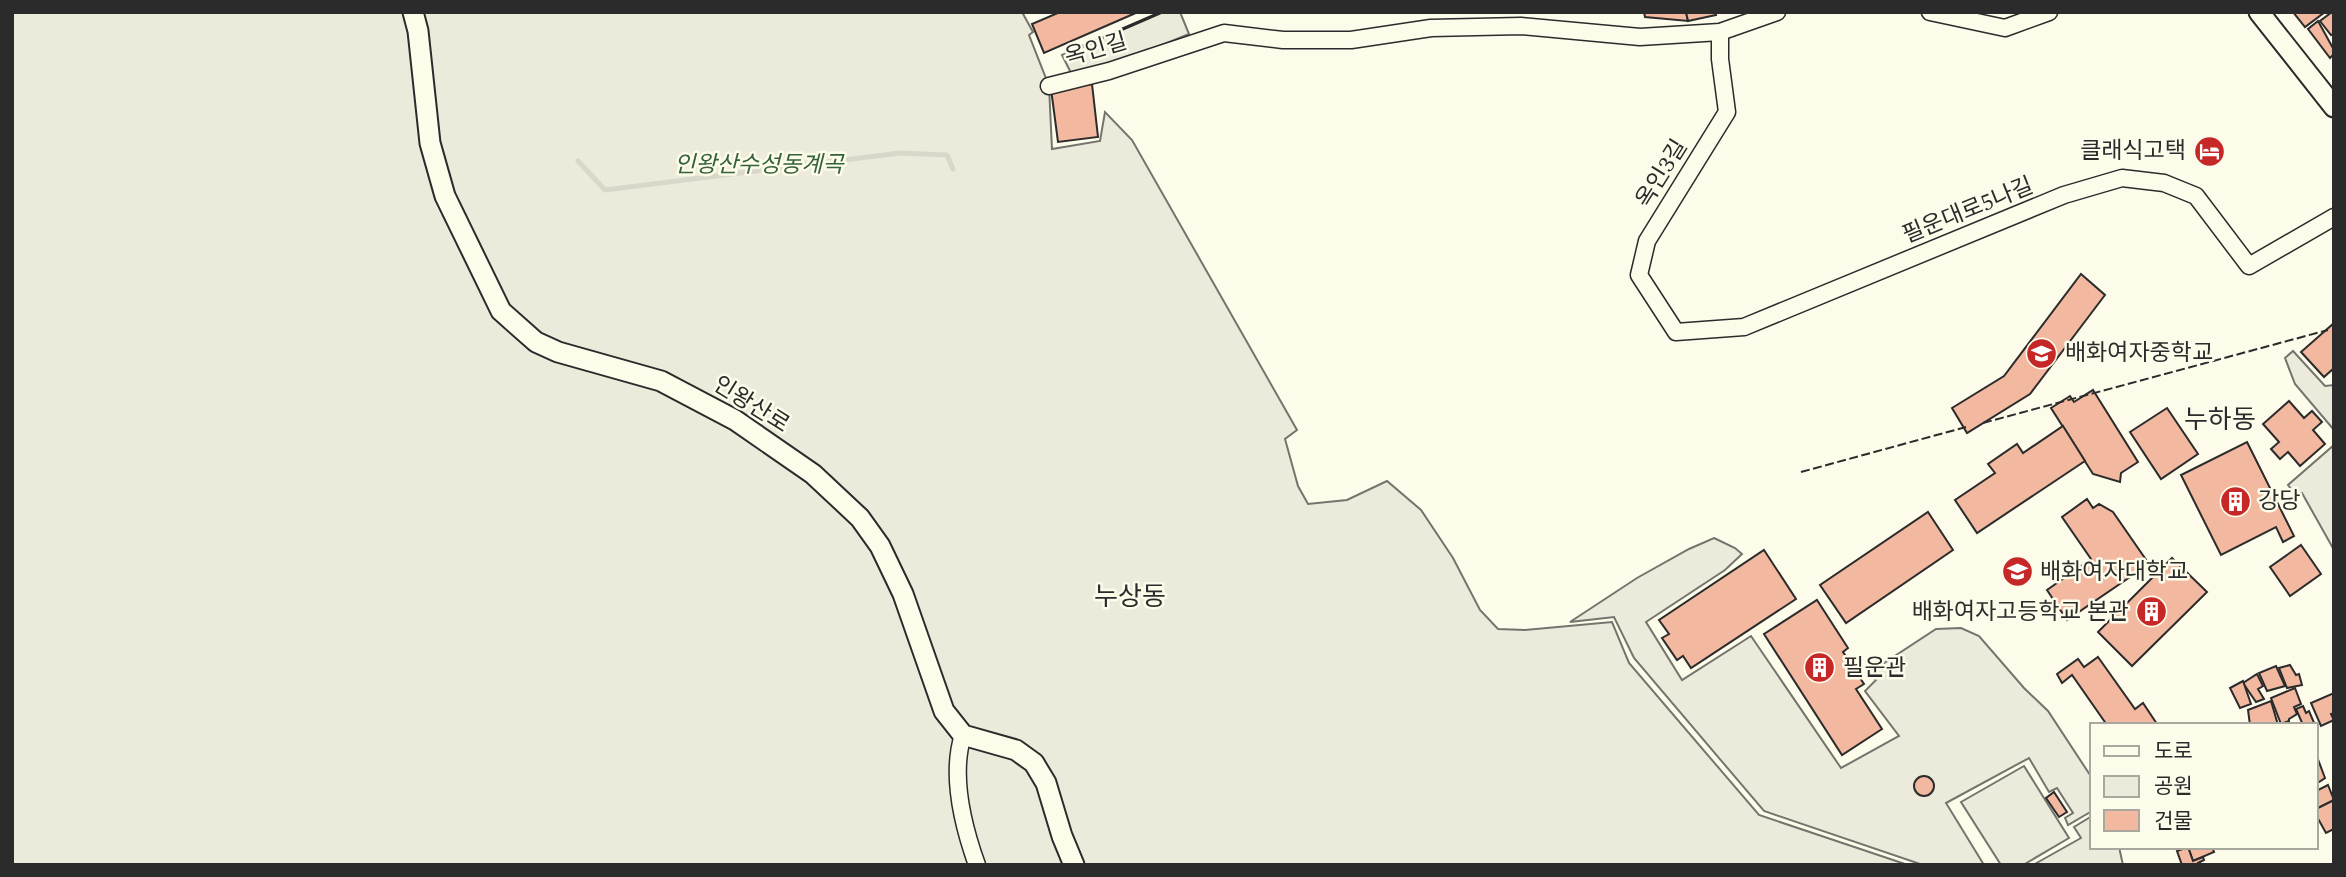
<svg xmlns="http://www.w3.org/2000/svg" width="2346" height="877" font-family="Spectral,'Noto Sans KR',serif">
<rect width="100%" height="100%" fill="#fdfbea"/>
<g fill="#ecebdb" stroke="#74746e" stroke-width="2">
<polygon points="12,12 1022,12 1033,32 1029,35 1049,86 1052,149 1100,141 1105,112 1132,140 1297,430 1285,439 1298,486 1308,504 1347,500 1387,481 1421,510 1453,558 1480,610 1498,629 1525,630 1612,622 1629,663 1759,815 1908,865 12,865"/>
<polygon points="2293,351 2325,386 2334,385 2334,430 2295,384 2285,358"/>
<polygon points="2334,445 2334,550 2302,493 2294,493 2288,485"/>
<polygon points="1714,538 1735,548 1742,554 1725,570 1646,622 1682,680 1751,636 1841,768 1899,736 1865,691 1876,680 1869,673 1936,629 1961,628 1979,636 2024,688 2048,711 2092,778 2092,811 2068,825 2065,818 2073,813 2057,788 2049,792 2029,758 1946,803 1984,865 1923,865 1764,811 1634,658 1614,617 1570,622 1637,578 1689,549"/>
<polygon points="2024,766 2069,838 2023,865 2001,865 1961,802"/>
<polygon points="2092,816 2092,847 2119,847 2123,865 2033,865 2081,838 2074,827"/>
</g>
<polygon fill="#eceadb" stroke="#74746e" stroke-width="2" points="1162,12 1180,12 1189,34 1075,81 1062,55"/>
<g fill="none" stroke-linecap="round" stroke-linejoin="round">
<polyline stroke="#d8d7c9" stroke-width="5" points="578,161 605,190 900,153 947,155 953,169"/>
</g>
<g fill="#f2b8a0" stroke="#2b2b2b" stroke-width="2">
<polygon points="1060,12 1138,12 1044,53 1032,24"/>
<polygon points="1644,12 1686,12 1688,21 1645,17"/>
<polygon points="1686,12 1715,12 1716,15 1688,21"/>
<polygon points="2293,12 2325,12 2305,27"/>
<polygon points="2332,12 2334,12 2334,34 2331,35 2320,21"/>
<polygon points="2318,21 2334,50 2334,54 2330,58 2308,29"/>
<polygon points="1092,84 1098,137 1058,142 1051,89"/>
<polygon points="2081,274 2105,295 2030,394 1967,433 1952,408 2004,376"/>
<polygon points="2334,323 2334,368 2324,377 2301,352"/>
<polygon points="2093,390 2138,462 2121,473 2120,482 2093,474 2051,408 2070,396 2074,402"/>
<polygon points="2289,401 2304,418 2312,411 2322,422 2313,430 2325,444 2300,466 2288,452 2280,459 2271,449 2279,442 2263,424"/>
<polygon points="2167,408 2198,454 2161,479 2130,432"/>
<polygon points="2063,426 2085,461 1977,533 1955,500 1995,473 1988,464 2017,444 2023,453"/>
<polygon points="2247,442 2294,536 2283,542 2276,527 2221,555 2181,475"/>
<polygon points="2087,499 2093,508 2099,504 2113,512 2149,564 2067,620 2047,590 2091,559 2062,517"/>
<polygon points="1928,512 1953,550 1846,623 1820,585"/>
<polygon points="2301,545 2321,574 2290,596 2270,567"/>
<polygon points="1764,550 1796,599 1691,668 1683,656 1677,660 1662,638 1669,634 1659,620"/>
<polygon points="2172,558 2207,592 2132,666 2098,632"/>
<polygon points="1817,600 1848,648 1843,652 1864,684 1856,689 1882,729 1842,755 1764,634"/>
<polygon points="2098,657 2135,709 2143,703 2157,724 2107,725 2072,675 2062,683 2057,674 2078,659 2084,667"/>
<polygon points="2290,665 2296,675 2299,674 2302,685 2287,688 2279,668"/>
<polygon points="2276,666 2285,686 2267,691 2259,673"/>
<polygon points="2257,674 2263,686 2258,689 2264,699 2256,702 2243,683"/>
<polygon points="2243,681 2251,704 2240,708 2230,688"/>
<polygon points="2295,688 2301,704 2294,707 2297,714 2289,719 2289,721 2281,724 2271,698"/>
<polygon points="2334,693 2334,713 2331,714 2334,720 2321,726 2311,703"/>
<polygon points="2271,701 2278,725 2250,725 2248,710"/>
<polygon points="2303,706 2306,713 2309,711 2315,725 2303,725 2296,709"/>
<polygon points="2316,754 2325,778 2316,784"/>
<circle cx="1924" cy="786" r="10"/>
<polygon points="2328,785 2334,800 2316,809 2316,791"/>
<polygon points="2054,792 2067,812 2059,817 2046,798"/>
<polygon points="2334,800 2334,829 2326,833 2316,815 2316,809"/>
<polygon points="2188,847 2212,847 2214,852 2193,861"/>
<polygon points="2188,847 2193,861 2203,857 2204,860 2198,863 2199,865 2182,865 2177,851"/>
</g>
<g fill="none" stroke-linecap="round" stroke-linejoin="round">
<defs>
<g id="minor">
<polyline points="1930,12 2005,28 2049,12"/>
<polyline points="1720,32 1720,59 1727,112 1647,241 1639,275 1676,332 1744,327 2064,195 2122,178 2164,183 2196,196 2249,266 2334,217"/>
<polyline points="1049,86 1109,71 1224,33 1283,40 1351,40 1431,28 1521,26 1640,37 1720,32 1777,12"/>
<path d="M963,735C950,776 963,826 977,865"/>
</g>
<g id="tertiary">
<polyline points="413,12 418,31 430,143 445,196 501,311 536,342 558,352 661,381 735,420 813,474 860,518 880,546 903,594 944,711 963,735 1016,750 1034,763 1046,783 1062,836 1074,865"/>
<polyline points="2259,12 2334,107"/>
</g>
</defs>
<use href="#minor" stroke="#2b2b2b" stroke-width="19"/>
<use href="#tertiary" stroke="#2b2b2b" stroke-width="23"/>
<use href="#minor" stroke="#fdfbea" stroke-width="16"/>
<use href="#tertiary" stroke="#fdfbea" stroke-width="19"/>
<g stroke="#2b2b2b" stroke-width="2" stroke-dasharray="9 3.5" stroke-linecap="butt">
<polyline points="1983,423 2328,330"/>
<polyline points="1801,472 1966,427"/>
</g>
<polyline stroke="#2b2b2b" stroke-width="3.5" points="1072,51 1162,12"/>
</g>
<defs>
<symbol id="hotel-disc" viewBox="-11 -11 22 22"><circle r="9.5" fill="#c62828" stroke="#fdfbea"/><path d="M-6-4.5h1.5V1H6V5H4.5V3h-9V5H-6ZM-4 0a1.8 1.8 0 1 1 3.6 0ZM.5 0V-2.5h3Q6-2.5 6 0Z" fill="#fff"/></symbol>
<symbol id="school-disc" viewBox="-11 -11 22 22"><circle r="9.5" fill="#c62828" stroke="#fdfbea"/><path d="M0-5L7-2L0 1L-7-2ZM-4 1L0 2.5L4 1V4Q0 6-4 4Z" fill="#fff"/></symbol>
<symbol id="building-disc" viewBox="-11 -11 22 22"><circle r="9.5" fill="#c62828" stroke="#fdfbea"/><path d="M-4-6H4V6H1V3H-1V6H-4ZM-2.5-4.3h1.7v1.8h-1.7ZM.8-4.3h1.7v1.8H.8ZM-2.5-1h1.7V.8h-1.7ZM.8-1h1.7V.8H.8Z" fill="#fff"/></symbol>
<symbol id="university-disc" viewBox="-11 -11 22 22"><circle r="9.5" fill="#c62828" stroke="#fdfbea"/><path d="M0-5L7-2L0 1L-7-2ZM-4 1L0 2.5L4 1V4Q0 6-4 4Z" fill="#fff"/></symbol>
</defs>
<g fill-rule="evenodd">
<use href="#hotel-disc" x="2192" y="134" width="35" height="35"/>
<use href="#school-disc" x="2024" y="336" width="35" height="35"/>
<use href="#building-disc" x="2218" y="484" width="35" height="35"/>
<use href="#university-disc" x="2000" y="554" width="35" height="35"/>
<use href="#building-disc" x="2134" y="594" width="35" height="35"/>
<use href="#building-disc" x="1802" y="650" width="35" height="35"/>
</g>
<g text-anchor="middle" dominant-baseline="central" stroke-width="5" stroke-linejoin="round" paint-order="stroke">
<g font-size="23" fill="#2b2b2b" stroke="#fdfbea">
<text transform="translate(1096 50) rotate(-16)">옥인길</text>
<text transform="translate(1662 174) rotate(-58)">옥인3길</text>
<text transform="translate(1968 211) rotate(-22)">필운대로5나길</text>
<text transform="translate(751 405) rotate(32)">인왕산로</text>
</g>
<g font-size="23" fill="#2b2b2b" stroke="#fdfbea" text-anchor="start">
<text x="2186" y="151" text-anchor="end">클래식고택</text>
<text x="2065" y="353">배화여자중학교</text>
<text x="2258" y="501">강당</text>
<text x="2040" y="572">배화여자대학교</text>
<text x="2129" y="612" text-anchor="end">배화여자고등학교 본관</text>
<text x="1843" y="668">필운관</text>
</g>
<g font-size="23" font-style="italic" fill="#34623c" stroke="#fdfbea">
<text x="759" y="165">인왕산수성동계곡</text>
</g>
<g font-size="26" fill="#2b2b2b" stroke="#fdfbea">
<text x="2220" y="420">누하동</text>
<text x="1130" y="597">누상동</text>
</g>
</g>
<rect width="2346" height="877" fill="none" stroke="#2b2b2b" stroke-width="28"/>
<rect x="2090" y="723" width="228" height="126" fill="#fdfbea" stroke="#a9a89e" stroke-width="2"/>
<rect x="2104" y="746" width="35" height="10" fill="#fdfbea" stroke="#a9a89e" stroke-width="2"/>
<text x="2154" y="758" font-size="21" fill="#2b2b2b">도로</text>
<rect x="2104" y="776" width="35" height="21" fill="#ecebdb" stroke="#a9a89e" stroke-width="2"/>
<text x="2154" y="793" font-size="21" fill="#2b2b2b">공원</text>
<rect x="2104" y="810" width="35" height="21" fill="#f2b8a0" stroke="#a9a89e" stroke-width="2"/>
<text x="2154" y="828" font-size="21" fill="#2b2b2b">건물</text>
</svg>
